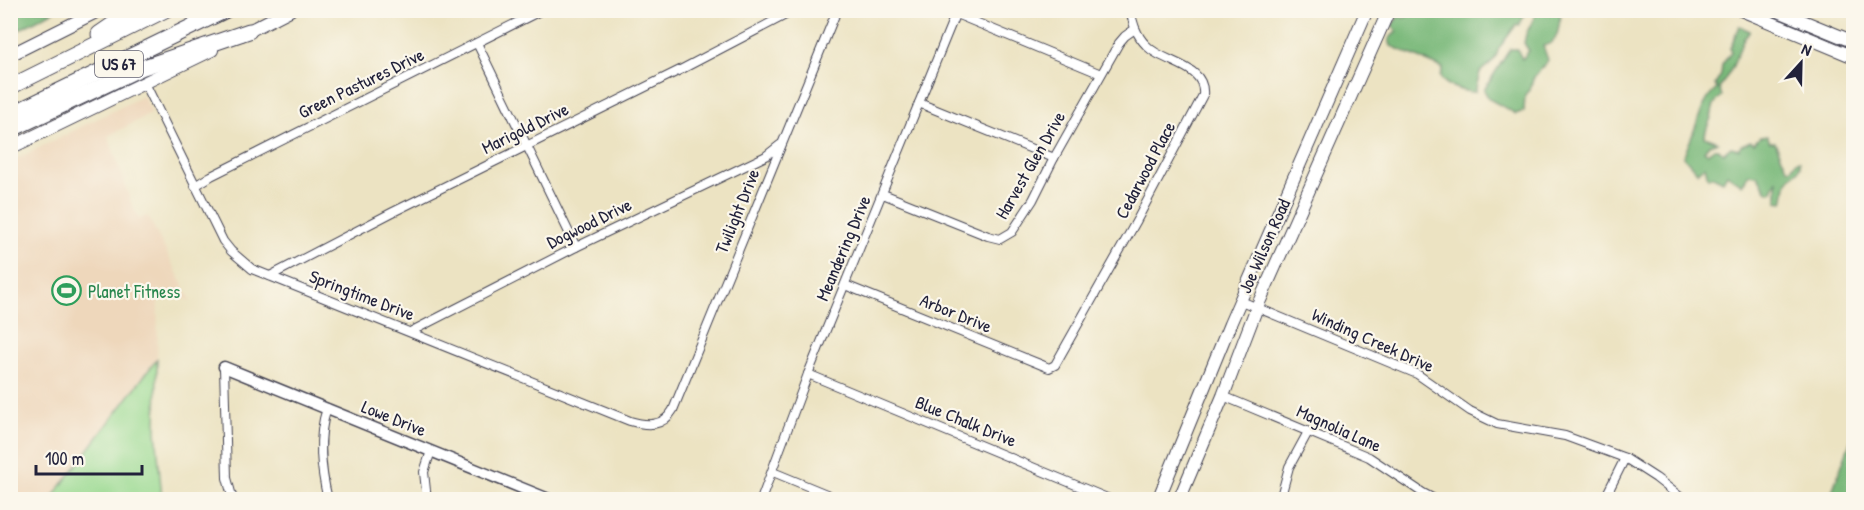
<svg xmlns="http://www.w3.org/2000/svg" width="1864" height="510" font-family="'Patrick Hand',sans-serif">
<rect width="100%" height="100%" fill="#fbf7ec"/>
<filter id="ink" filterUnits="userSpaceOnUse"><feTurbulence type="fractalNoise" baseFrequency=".0167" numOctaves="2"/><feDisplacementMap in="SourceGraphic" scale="12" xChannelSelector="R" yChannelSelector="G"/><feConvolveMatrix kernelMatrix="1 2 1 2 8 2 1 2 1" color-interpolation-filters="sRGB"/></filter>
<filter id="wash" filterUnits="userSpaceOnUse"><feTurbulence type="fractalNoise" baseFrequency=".008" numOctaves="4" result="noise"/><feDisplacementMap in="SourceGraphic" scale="24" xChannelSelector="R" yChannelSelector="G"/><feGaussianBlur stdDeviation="1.35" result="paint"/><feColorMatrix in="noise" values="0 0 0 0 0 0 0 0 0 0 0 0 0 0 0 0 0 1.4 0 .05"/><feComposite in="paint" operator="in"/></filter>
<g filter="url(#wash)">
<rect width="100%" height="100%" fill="#ece3c2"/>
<polygon fill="#eed7bb" points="143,96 152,113 108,136 132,205 139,219 148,216 191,301 158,289 157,359 51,499 11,500 11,162"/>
<polygon fill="#99d990" stroke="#5e7e66" stroke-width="1.5" points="157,359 156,431 162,499 51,499"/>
<g fill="#7ab97a" stroke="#4e6e5a" stroke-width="1.5">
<polygon points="11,10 54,10 54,11 11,34"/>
<path d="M1538,10L1561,11C1558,26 1561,42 1543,46L1548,60L1534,77L1529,90L1525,95L1524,111L1516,114L1489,99L1484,90L1510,49H1517L1522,59L1529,51L1524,43L1526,34Z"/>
<path d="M1408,11H1527L1519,25H1516L1499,48L1495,59L1480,72L1475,92C1464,92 1446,87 1440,77L1443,68L1391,46L1389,39L1397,31L1392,25L1399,16L1404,18L1410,15Z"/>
<path d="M1739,26L1750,31L1743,40L1732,68L1719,89L1722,96C1709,106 1715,110 1709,123C1707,128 1705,130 1705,137L1718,142L1709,145L1704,151L1707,153L1713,149H1718L1724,153L1731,147L1739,149L1742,145L1750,141L1754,143L1760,137L1767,136L1770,142H1775L1787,168L1791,169L1796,162L1800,161C1802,174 1791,172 1787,182C1785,188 1785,196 1783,202L1777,201V180L1771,192L1767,191L1757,175L1749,174L1742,185L1727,174L1723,181L1713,176L1708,178L1705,166L1697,172L1683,156C1695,137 1699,102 1717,89L1715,85L1721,75L1722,65L1731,52L1730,48Z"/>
<polygon points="1853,435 1853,499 1844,499 1831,494"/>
</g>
</g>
<g filter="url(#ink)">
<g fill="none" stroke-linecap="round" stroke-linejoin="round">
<defs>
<g id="minor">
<polyline points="956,14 1101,74"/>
<polyline points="477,43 576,247"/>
<path d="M145,83L223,241L231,251L252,269L630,421C647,426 663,427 673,410L837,10"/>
<polyline points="919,103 1054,158"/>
<polyline points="195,186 211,176 542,10"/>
<polyline points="883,194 988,236 1000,239 1012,232 1033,200 1054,158 1119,43 1125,36 1135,29"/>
<polyline points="270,276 391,213 682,69 795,10"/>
<path d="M845,285L1042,365L1049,368L1055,365L1137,220L1203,95C1206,64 1163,64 1146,45C1136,35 1133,23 1130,10"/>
<polyline points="1241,301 1417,374 1470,411 1497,424 1565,436 1625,458 1656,478 1684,500"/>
<polyline points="412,331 576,247 766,156 780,145"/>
<polyline points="224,367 227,478 233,500"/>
<polyline points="808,374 1112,500"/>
<polyline points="1223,396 1369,457 1423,493 1436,500"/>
<path d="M327,408C317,438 321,470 328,500"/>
<polyline points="773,472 841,500"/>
<polyline points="427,500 424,472 431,451"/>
<polyline points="761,500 808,374 957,10"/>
<polyline points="1280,500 1289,467 1308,432"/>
<polyline points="1604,500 1625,458"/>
</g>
<polyline id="tertiary" points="224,367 551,500"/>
<g id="secondary">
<polyline points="1741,10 1854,57"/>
<polyline points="1776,10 1854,42"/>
<polyline points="241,35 290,10"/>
<polyline points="10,55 100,10"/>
<polyline points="10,148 212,50"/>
<polyline points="1158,500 1230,324 1367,10"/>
<polyline points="1179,500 1223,396 1257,307 1389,10"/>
</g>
<g id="motorway">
<polyline points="99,34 134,10"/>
<polyline points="10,87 165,10"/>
<polyline points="10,115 226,10"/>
<polyline points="10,130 141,68 249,31"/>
</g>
</defs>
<use href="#minor" stroke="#403f4f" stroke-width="10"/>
<use href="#tertiary" stroke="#403f4f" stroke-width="13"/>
<use href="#secondary" stroke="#403f4f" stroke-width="14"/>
<use href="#motorway" stroke="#403f4f" stroke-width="17"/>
<use href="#minor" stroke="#fff" stroke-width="8"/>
<use href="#tertiary" stroke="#fff" stroke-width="10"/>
<use href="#secondary" stroke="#fff" stroke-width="12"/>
<use href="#motorway" stroke="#fff" stroke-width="15"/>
</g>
</g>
<defs>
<symbol id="stadium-ring" viewBox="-11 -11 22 22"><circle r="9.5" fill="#fbf7ec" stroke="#2e9e5b" stroke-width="1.5"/><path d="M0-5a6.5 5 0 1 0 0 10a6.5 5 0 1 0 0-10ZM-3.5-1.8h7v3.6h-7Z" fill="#2e9e5b"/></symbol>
</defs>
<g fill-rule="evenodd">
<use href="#stadium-ring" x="50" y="274" width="33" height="33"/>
</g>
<g text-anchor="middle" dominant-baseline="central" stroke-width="4.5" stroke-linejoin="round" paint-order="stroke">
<rect fill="#fbf7ec" stroke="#636270" stroke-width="1.5" x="95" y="51" width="48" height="26" rx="4.5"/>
<g font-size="16" font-weight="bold" fill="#22223b">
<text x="119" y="64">US 67</text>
</g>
<g font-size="18" fill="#22223b" stroke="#fbf7ec">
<text transform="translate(361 83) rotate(-26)">Green Pastures Drive</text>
<text transform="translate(525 128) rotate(-26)">Marigold Drive</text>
<text transform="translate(1030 165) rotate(-60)">Harvest Glen Drive</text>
<text transform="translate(1145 170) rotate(-62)">Cedarwood Place</text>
<text transform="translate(737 211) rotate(-68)">Twilight Drive</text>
<text transform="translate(589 223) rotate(-26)">Dogwood Drive</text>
<text transform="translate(1264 246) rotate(-66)">Joe Wilson Road</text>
<text transform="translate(843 248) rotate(-67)">Meandering Drive</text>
<text transform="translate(362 295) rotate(21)">Springtime Drive</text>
<text transform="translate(956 313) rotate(22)">Arbor Drive</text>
<text transform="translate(1373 340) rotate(24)">Winding Creek Drive</text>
<text transform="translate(394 418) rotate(22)">Lowe Drive</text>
<text transform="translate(966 421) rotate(22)">Blue Chalk Drive</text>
<text transform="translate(1339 428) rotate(24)">Magnolia Lane</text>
</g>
<g font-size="18" fill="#27864d" stroke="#fbf7ec" text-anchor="start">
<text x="88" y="291">Planet Fitness</text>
</g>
</g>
<rect width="1864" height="510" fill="none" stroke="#fbf7ec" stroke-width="36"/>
<g transform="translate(1801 63) rotate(22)" stroke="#fbf7ec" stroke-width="4.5" paint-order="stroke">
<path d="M0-4.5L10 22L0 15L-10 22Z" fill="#22223b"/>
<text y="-9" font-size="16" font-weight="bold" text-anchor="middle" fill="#22223b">N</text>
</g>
<path d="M36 465v9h106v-9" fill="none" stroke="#22223b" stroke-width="3"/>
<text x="45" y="465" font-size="18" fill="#22223b" stroke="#fbf7ec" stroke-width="4.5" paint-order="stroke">100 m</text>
</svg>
